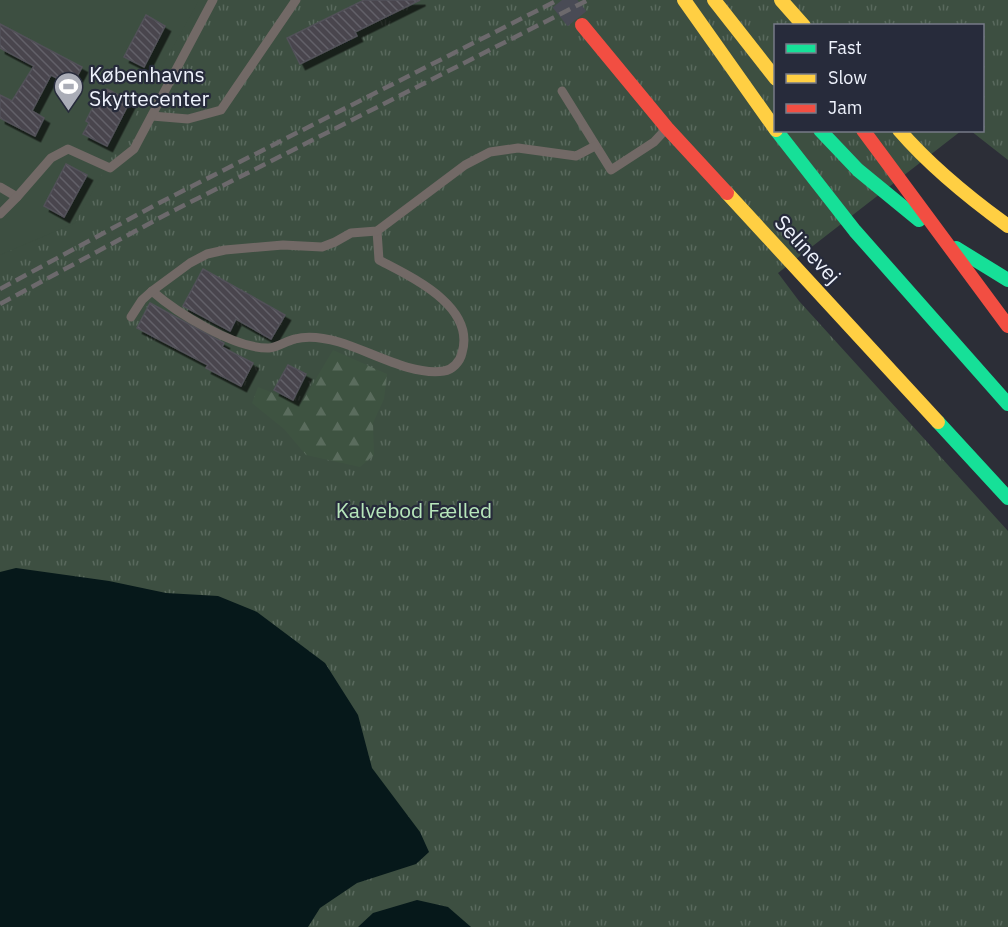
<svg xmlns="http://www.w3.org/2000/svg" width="1008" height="927" font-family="'IBM Plex Sans',sans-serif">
<defs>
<pattern id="grass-tufts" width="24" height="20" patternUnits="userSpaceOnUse" patternTransform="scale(1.5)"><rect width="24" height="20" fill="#3d4f41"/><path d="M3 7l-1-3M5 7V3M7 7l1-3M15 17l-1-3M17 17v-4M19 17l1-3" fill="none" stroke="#59695d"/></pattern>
<pattern id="forest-firs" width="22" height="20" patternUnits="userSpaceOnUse" patternTransform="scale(1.5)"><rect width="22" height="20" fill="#3e5341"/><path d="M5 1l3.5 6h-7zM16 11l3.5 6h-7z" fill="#5a6c5d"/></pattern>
<pattern id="building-back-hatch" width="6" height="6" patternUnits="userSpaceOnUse" patternTransform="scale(1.5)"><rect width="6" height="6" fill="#48454e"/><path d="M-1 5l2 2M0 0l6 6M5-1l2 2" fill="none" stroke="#636068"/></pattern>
<filter id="shadow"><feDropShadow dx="5.5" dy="5.5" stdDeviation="0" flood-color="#0009"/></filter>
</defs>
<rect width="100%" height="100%" fill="#2c2e37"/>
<polygon fill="url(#grass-tufts)" points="0,0 1008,0 1008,160 971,131 982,130 982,26 776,26 776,130 961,131 778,273 799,301 1008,531 1008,927 0,927"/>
<polygon fill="url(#forest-firs)" points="333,350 387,374 384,399 373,423 374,455 360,467 306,455 284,429 252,403 258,387 301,404"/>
<polygon fill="#3d4f41" points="0,0 199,0 75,223 0,255"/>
<g fill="#06181a">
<polygon points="16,568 109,581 166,593 218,596 257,612 325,663 358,715 372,768 420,832 429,852 416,864 357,883 320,908 308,927 0,927 0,572"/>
<polygon points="417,900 448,907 471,927 358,927 373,913"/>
</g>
<g fill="url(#building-back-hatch)" stroke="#525159" stroke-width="1.5" filter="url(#shadow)">
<polygon points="364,0 420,0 355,32 357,36 300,64 287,38"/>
<polygon points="146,15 165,26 144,67 124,57"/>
<polygon points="0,24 82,67 72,86 51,75 32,111 44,118 35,136 0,118 0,95 12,101 34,66 0,48"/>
<polygon points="107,89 130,101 107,146 83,134 89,123 86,121 93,107 97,108"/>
<polygon points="66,164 87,175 64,217 44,206"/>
<polygon points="203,269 285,315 271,339 236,319 230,331 183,306"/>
<polygon points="150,303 224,343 222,347 253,363 241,386 206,368 208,365 137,328"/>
<polygon points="288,365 306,374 293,400 274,390"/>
</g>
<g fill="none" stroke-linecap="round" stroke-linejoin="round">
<polyline stroke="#494b55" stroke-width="24" stroke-dasharray="24 12" stroke-linecap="butt" points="562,0 582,25"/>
<g stroke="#726966" stroke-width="9">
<polyline points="562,91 611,170 654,142 667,128"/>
<polyline points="152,116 188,119 221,110 296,0"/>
<polyline points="0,187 17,197"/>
<polyline points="0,214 17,197 51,158 68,149 110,168 134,149 213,0"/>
<path d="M152,291C177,313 235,349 269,348C278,347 286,341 295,339C309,335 325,338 339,342C370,351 411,376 444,371C452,370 460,362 462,353C476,306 411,277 379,260L377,231"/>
<polyline points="131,317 142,300 152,291 190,263 207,254 225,250 283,245 322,247 335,242 351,233 377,231 465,165 490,152 518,148 576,156 595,146"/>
</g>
<g stroke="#16e098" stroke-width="14">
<polyline points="776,130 855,231 1008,404"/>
<polyline points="820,130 858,170 919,220"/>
<polyline points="956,248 1008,280"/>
<polyline points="938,422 1008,498"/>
</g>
<g stroke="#ffcf43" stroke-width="14">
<polyline points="684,0 776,130"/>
<polyline points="714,0 776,79"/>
<polyline points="781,0 804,26"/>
<path d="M899,130C931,167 968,197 1008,226"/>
<polyline points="727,193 938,422"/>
</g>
<g stroke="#f24e42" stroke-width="14">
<polyline points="582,25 667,128 727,193"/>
<polyline points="863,130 1008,326"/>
</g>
<g stroke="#6c696c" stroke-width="4.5" stroke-dasharray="12 6" stroke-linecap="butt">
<polyline points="0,289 161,202 558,0"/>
<polyline points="0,304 167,214 588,0"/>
</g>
</g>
<defs>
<symbol id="stadium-pin" viewBox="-11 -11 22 30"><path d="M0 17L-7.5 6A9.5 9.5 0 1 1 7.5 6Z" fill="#aaadb7" stroke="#272b3b"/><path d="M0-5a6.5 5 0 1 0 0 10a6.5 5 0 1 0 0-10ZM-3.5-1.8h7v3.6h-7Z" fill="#fff"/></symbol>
</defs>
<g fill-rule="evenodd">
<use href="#stadium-pin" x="52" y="70" width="33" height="45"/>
</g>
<g text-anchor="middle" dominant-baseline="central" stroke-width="4.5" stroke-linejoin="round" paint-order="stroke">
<g font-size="21" fill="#eef2fc" stroke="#272b3b" text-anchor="start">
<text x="89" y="74">Københavns<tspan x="89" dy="24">Skyttecenter</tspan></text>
</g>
<g font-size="21" fill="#eef2fc" stroke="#272b3b">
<text transform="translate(808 249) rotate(47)">Selinevej</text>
</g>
<g font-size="21" fill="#b7e6bb" stroke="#272b3b">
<text x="414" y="510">Kalvebod Fælled</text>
</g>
</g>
<rect x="774" y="24" width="210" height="108" fill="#272b3b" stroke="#777b88" stroke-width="1.5"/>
<rect x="786" y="44" width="30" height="9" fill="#16e098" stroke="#777b88" stroke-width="1.5"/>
<text x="828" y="54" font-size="18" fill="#eef2fc">Fast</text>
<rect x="786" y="74" width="30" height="9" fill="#ffcf43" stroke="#777b88" stroke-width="1.5"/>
<text x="828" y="84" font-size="18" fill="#eef2fc">Slow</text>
<rect x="786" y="104" width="30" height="9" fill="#f24e42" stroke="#777b88" stroke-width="1.5"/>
<text x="828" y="114" font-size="18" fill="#eef2fc">Jam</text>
</svg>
